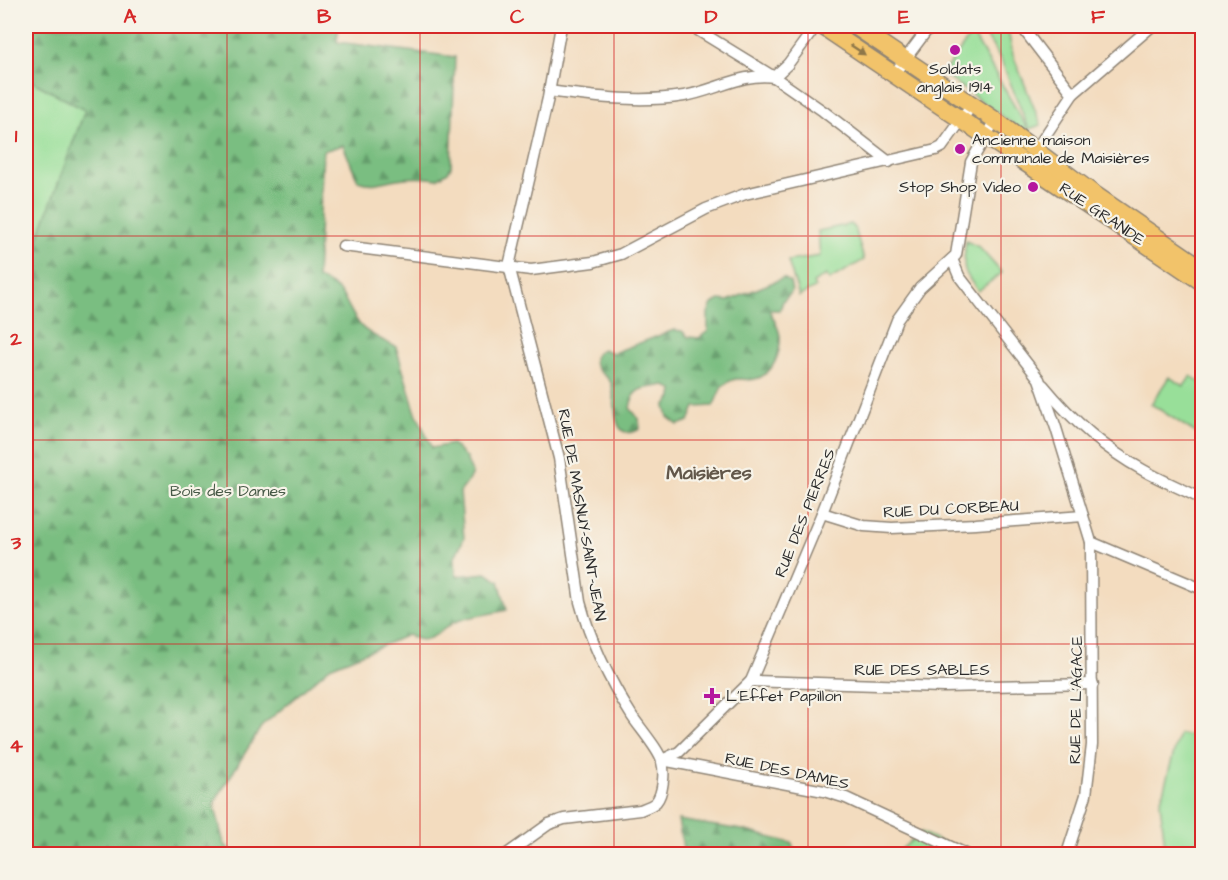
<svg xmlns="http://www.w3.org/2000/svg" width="1228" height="880" font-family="'Architects Daughter',sans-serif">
<defs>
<pattern id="forest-firs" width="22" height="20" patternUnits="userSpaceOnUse" patternTransform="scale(1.5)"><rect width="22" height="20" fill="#7abe81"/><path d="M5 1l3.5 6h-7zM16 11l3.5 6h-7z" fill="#649b6a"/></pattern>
</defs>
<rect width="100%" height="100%" fill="#f7f3e8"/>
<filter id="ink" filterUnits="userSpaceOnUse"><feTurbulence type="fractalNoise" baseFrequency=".0167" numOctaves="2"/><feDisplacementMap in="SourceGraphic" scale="12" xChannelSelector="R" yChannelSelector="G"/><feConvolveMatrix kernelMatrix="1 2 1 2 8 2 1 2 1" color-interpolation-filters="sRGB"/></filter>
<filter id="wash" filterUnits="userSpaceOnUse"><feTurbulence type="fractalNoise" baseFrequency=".008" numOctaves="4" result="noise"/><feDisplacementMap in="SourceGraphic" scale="24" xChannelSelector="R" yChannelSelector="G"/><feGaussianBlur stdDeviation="1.35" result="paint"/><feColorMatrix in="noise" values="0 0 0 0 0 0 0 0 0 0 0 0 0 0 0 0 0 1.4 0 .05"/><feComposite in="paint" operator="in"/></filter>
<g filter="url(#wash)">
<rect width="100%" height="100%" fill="#f3dcbf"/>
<g fill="#98df99" stroke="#628562" stroke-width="1.5">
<polygon points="980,26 1007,26 1013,55 1041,125 1029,129 1001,60"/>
<polygon points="972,33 1033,138 943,74"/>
<polygon points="26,78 85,110 28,266 26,266"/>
<polygon points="851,224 855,228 864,260 829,280 826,275 813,283 815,288 799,296 788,261 820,256 818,231"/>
<path d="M966,241L979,247L1002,273L978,291C961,269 963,269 966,241Z"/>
<polygon points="1191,376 1200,382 1202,380 1202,437 1151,404 1169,377 1184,386"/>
<polygon points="1202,683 1202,854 1166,854 1160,803 1179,734 1190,736"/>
<polygon points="921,832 966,854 896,854"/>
</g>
<g fill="url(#forest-firs)" stroke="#527456" stroke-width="1.5">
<path d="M26,26H339L337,42L455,57L451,167L448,172L437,179C423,177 411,177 397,179C381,181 374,187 358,181L343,145L323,151L317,278C350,292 341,300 360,325C367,334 385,341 396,347L415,410L432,448L452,444L466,458L472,473L467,483L460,492L464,538L455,557L456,576L486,573L499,581L507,610C492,614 469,616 455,622C437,631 430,648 408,635L330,667L261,727L214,803L224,844L235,854H26V266H28L85,110L26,78Z"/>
<path d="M783,278L790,282C794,296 790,292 783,301C782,304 781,307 780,310H769C773,318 779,327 780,336C781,353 773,375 755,379C743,382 738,374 724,385C719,389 717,400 713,406L695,407L689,421L678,425L668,417L665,406L672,397L673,390L664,385C646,390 634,383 630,408L639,419L640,429C609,446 617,397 611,383C607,374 594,372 594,360C594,354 599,352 603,349L613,353L674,330L682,331L688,337L699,338L708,331V313L712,304L720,300L728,301Z"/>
<polygon points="678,820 742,830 792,843 795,854 684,854"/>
</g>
</g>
<g filter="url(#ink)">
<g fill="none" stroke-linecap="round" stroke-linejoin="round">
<defs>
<g id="minor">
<polyline points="691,26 774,77 823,111 889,162"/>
<polyline points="1021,26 1073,94"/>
<polyline points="894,74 930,26"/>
<path d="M549,91C593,97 639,103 684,96C715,91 743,72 774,77L788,64L816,26"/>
<polyline points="1035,151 1073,94 1152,26"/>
<polyline points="343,246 531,270 593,262 621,254 706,209 745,194 936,150 942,147 972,105"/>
<polyline points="952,259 959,276 1039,379 1056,428 1091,542 1092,745 1086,795 1067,854"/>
<path d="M1043,385C1071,419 1105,449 1143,470C1162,481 1183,489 1202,499"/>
<polyline points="822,513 864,526 892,528 976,524 1083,516"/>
<polyline points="1091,542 1202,589"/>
<polyline points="751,681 943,687 1093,684"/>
<polyline points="662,760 679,752 751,681 822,513 897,320 920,288 956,255 971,162 995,120"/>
<polyline points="662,760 824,791 846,798 966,854"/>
<path d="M507,854L549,824L564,819L640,810C645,808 652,806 656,802C663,794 665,772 662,762C660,751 639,727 632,716C609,680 591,643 580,602L559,458L509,266L548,98L561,26"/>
</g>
<g id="primary">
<polyline points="822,26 1202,282"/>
<polyline points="855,26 995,120 1090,191 1202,268"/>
</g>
</defs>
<use href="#minor" stroke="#8f8475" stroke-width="13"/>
<use href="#primary" stroke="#8f8475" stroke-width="19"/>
<use href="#minor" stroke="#fff" stroke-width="10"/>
<use href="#primary" stroke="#f2c36a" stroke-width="16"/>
</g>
<defs><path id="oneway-solid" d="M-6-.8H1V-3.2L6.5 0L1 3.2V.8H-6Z" transform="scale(1.5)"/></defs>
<use fill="#8e774a" href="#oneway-solid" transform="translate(858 50) rotate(34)"/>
</g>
<path fill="none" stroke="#d62828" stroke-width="1.5" stroke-opacity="0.55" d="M227,26V854M420,26V854M614,26V854M808,26V854M1001,26V854M26,236H1202M26,440H1202M26,644H1202"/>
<g fill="#b5179e" stroke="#f7f3e8" stroke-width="2">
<circle cx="955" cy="50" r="6"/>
<circle cx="960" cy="149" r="6"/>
<circle cx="1033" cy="187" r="6"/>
<path d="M709 687h6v6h6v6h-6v6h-6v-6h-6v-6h6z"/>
</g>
<g text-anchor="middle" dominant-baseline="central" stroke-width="4.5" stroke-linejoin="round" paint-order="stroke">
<g font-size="16" fill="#2b2b2b" stroke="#f7f3e8" text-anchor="start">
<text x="955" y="69" text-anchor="middle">Soldats<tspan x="955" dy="18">anglais 1914</tspan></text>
<text x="972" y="140">Ancienne maison<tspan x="972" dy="18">communale de Maisières</tspan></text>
<text x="1021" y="187" text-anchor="end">Stop Shop Video</text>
<text x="726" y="696">L’Effet Papillon</text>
</g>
<g font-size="16" fill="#2b2b2b" stroke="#f7f3e8">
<text transform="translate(1102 214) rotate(34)">RUE GRANDE</text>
<text transform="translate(951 509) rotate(-3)">RUE DU CORBEAU</text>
<text transform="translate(805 513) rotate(-68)">RUE DES PIERRES</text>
<text transform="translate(582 515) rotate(80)">RUE DE MASNUY-SAINT-JEAN</text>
<text x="922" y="670">RUE DES SABLES</text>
<text transform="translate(1076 700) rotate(-89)">RUE DE L'AGACE</text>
<text transform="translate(787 771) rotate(12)">RUE DES DAMES</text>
</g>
<g font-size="16" fill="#465846" stroke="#f7f3e8">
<text x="228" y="491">Bois des Dames</text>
</g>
<g font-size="20" font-weight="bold" fill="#62574a" stroke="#f7f3e8">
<text x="709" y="473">Maisières</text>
</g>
</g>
<rect width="1228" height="880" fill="none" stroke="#f7f3e8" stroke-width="66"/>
<rect x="33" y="33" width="1162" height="814" fill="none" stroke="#d62828" stroke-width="2"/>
<g font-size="20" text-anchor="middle" font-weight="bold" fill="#d62828">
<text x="130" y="23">A</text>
<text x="324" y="23">B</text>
<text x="517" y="23">C</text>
<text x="711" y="23">D</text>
<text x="904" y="23">E</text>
<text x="1098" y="23">F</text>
<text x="16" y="142">1</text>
<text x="16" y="345">2</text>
<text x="16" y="549">3</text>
<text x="16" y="752">4</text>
</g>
</svg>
